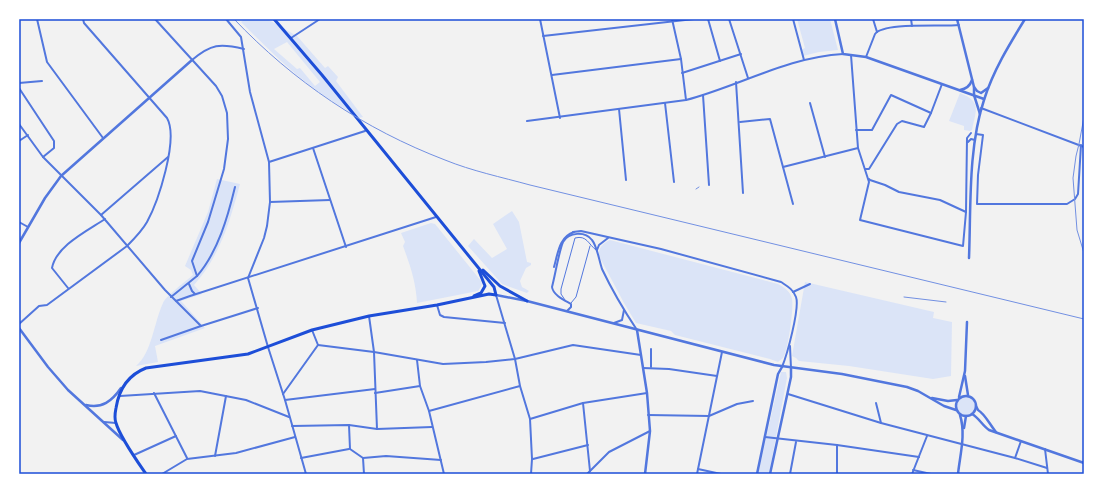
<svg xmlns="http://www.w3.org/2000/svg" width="1103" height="493" font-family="Barlow,sans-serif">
<rect width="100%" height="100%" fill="#f2f2f2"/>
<g fill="#dbe4f7" fill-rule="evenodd">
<path d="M245,19H267L297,36L325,68L328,66L338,77L336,81L363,117L359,118C342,107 325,97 309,85C285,66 263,44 241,22ZM287,42L320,82L315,86L300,68L297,69L274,49Z"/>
<polygon points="797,19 830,19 838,50 819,52 803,56 801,50 805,48"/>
<path d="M960,93C982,102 976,110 972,130L970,131L964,130V126L949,121Z"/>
<path d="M217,179L240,184C230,221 220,256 194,285L202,294L181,301L205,328L155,346L158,362L136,366C152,353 154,322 163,303C166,296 186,281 193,275L191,270L185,266L208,212Z"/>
<polygon points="512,211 519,222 527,262 531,263 531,265 526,268 520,281 522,287 529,291 527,293 502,284 468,246 474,239 492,258 507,249 493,224"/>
<path d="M431,223L435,224L481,281L482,285L478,291L417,303C416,282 410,265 403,246L405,242L401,233Z"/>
<path d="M610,240L778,284C784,287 791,292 792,299C794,307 788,351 783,358C782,359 780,360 778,362L770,359L675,335L671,331L636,323L624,303L599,256C598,248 603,243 610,240Z"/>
<polygon points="805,282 934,312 933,318 952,322 951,376 933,379 849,366 799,361 796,358 792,356"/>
<polygon points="781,372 786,372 787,378 769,474 758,474"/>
<circle cx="966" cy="406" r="9"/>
</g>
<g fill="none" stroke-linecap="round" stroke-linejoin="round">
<g stroke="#5277de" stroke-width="1">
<path d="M565,300L561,294V289L575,238C587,235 588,244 596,250"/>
<polyline points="571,303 576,297 590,246"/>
</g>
<g stroke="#5277de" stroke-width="2">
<polyline points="37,19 47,62 103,138"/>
<polyline points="155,19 216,86 222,96 227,113 228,139 224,169 208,222 192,261 197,276 171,297"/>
<polyline points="226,19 241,37 250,92 269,162 270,202 267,226 264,238 248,278"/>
<polyline points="540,19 560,118"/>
<polyline points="672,19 681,59 686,100"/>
<polyline points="708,19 720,61"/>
<polyline points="729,19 748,78"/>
<polyline points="793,19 804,60"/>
<polyline points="873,19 877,32"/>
<polyline points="911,19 912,26"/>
<polyline points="543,36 694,19"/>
<polyline points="291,38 320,19"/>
<polyline points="851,55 858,148 869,182 860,220 963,246 966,212 967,138 971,133"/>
<path d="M866,57L875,34C884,22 942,27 959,25"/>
<path d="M192,60C211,44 220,43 244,49"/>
<polyline points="682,73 741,54"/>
<polyline points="552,75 681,59"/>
<polyline points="736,82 743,193"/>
<polyline points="19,83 42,81"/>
<polyline points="19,88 54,141 54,148 43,157"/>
<polyline points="703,95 709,185"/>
<polyline points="665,103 674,182"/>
<polyline points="810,103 825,157"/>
<polyline points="981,108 1084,147"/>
<polyline points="619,109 626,180"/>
<path d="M527,121L686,100C739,86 788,57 843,54"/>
<polyline points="740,122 770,119 793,204"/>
<polyline points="19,124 43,157 101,215 165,290 201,326"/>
<polyline points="856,130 872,130 891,95 931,113"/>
<polyline points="976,134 983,135 978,175 977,204 1067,204 1075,199 1078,194 1081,145"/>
<polyline points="19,141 28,135"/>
<polyline points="968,142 971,139 975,140"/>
<polyline points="313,148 346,247"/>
<polyline points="269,162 365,131"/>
<polyline points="783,167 858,148"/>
<polyline points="865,169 869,169 897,124 902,121 924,127 931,113 942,84"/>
<polyline points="869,179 870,180 885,185 899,192 940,200 966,212"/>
<polyline points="270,202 330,200"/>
<polyline points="101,215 168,157"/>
<polyline points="19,222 28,227"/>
<path d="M573,232L581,231L661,249L781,282C787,286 793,289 796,297C800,308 787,355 782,367"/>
<polyline points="597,250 599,245 608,238"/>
<path d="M554,267C558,253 559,237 574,232"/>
<path d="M197,276C218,252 228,216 235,187"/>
<polyline points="248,278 268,347 285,400 306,474"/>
<polyline points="189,284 192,291 195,294"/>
<path d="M68,288L52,268C56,246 87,231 105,219"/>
<polyline points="793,292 810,284"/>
<polyline points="496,295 515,359 520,386 530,419 532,459 531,474"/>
<polyline points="176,301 190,296 436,217"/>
<polyline points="437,305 440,315 444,317 505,323"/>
<path d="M567,311L571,307V304C564,300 553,295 552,287C555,276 559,251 563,242C569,232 585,231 592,240C597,246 599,260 602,269C611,288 625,312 637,330"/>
<polyline points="369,316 374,352 377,429"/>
<polyline points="614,323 622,320 624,310"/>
<path d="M19,324L39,306L47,305L127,246C134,239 142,231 147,222C158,202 179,139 167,118L84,23L83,19"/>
<polyline points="312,330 318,345"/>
<polyline points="161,340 201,326 258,308"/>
<polyline points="318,345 374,352 443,364 486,362 515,359 573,345 641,355"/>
<polyline points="790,346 791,368"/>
<polyline points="417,360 420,386 429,411 444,474"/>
<polyline points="651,367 651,349"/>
<polyline points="643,368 669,369 717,376"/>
<polyline points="154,393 187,458"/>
<polyline points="375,393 420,386"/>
<polyline points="283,394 318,345"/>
<polyline points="788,394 881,423 1015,458 1047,468"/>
<polyline points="120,396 200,391 246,400 289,417"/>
<polyline points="285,400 375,389"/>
<polyline points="583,403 590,471"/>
<polyline points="876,403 881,423"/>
<polyline points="429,411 520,386"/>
<polyline points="648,415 709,416 737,404 753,401"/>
<polyline points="530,419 583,403 647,393"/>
<polyline points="104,422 116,423"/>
<polyline points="349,425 350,449 363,458 364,474"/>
<polyline points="292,426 349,425 377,429 432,427"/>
<polyline points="765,437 837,445 919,457"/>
<polyline points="837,445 837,474"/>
<polyline points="1045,449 1048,474"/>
<polyline points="134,455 176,436"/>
<polyline points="215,456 226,396"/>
<polyline points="301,458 349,449"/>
<polyline points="363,458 386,456 441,460"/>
<polyline points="1015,458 1021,441"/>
<polyline points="533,459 588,445"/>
<polyline points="698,469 721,474"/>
<polyline points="913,470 931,474"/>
<polyline points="162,474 187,459 236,453 295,437"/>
<polyline points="587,474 609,452 650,431"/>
<polyline points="697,474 722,352"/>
<polyline points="790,474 796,442"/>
<polyline points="912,474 927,436"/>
</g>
<g stroke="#5277de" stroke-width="2.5">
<polyline points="835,19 843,54 866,57 984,99"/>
<polyline points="957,19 974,87 974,95 980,114"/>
<polyline points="974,87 977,91 981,93 988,88"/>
<path d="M960,90C966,89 970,86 972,80"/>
<polyline points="19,243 45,198 61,176 192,60"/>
<path d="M969,258C971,207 968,148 984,100C993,71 1009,45 1025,19"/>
<polyline points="496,295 527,301 774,365 842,374 907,387 918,391 944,406 956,410"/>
<polyline points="19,328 48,367 68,390 123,440"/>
<polyline points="637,330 647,393 650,431 645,474"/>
<polyline points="965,376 968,395"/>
<circle cx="966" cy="406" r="10"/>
<polyline points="959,397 965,371 967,322"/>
<polyline points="932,398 948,401 957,400"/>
<path d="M86,405C102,409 112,401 121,388"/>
<path d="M976,406L978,410C985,414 990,425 996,432"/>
<path d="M972,414C979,418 982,425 989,430L1084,463"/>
<polyline points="964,428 966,416"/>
<polyline points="757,474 778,374 782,367"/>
<polyline points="770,474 791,377 791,368"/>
<path d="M958,474C960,455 966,434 960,415"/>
</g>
<g stroke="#1d4ed8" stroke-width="3">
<polyline points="483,270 500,286 527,301"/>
<polyline points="474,296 481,293 485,286 479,271"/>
<path d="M146,474C137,461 120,437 116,423C114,418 115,413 116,408C119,389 128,375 146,368L248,354L312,330L369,316L437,305L489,294L496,295L494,287L322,75L274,19"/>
</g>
<g stroke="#7290e2" stroke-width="1">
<path d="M234,19C294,82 364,129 445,160C472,171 501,177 530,185L1084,319"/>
<polyline points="1084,117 1079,144 1076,156 1073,178 1077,230 1084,253"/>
<polyline points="696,189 699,187"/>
<polyline points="904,297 946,302"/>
</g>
</g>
<rect width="1103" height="493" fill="none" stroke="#ffffff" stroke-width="40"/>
<rect x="20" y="20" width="1063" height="453" fill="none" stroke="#1d4ed8" stroke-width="1.5"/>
</svg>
